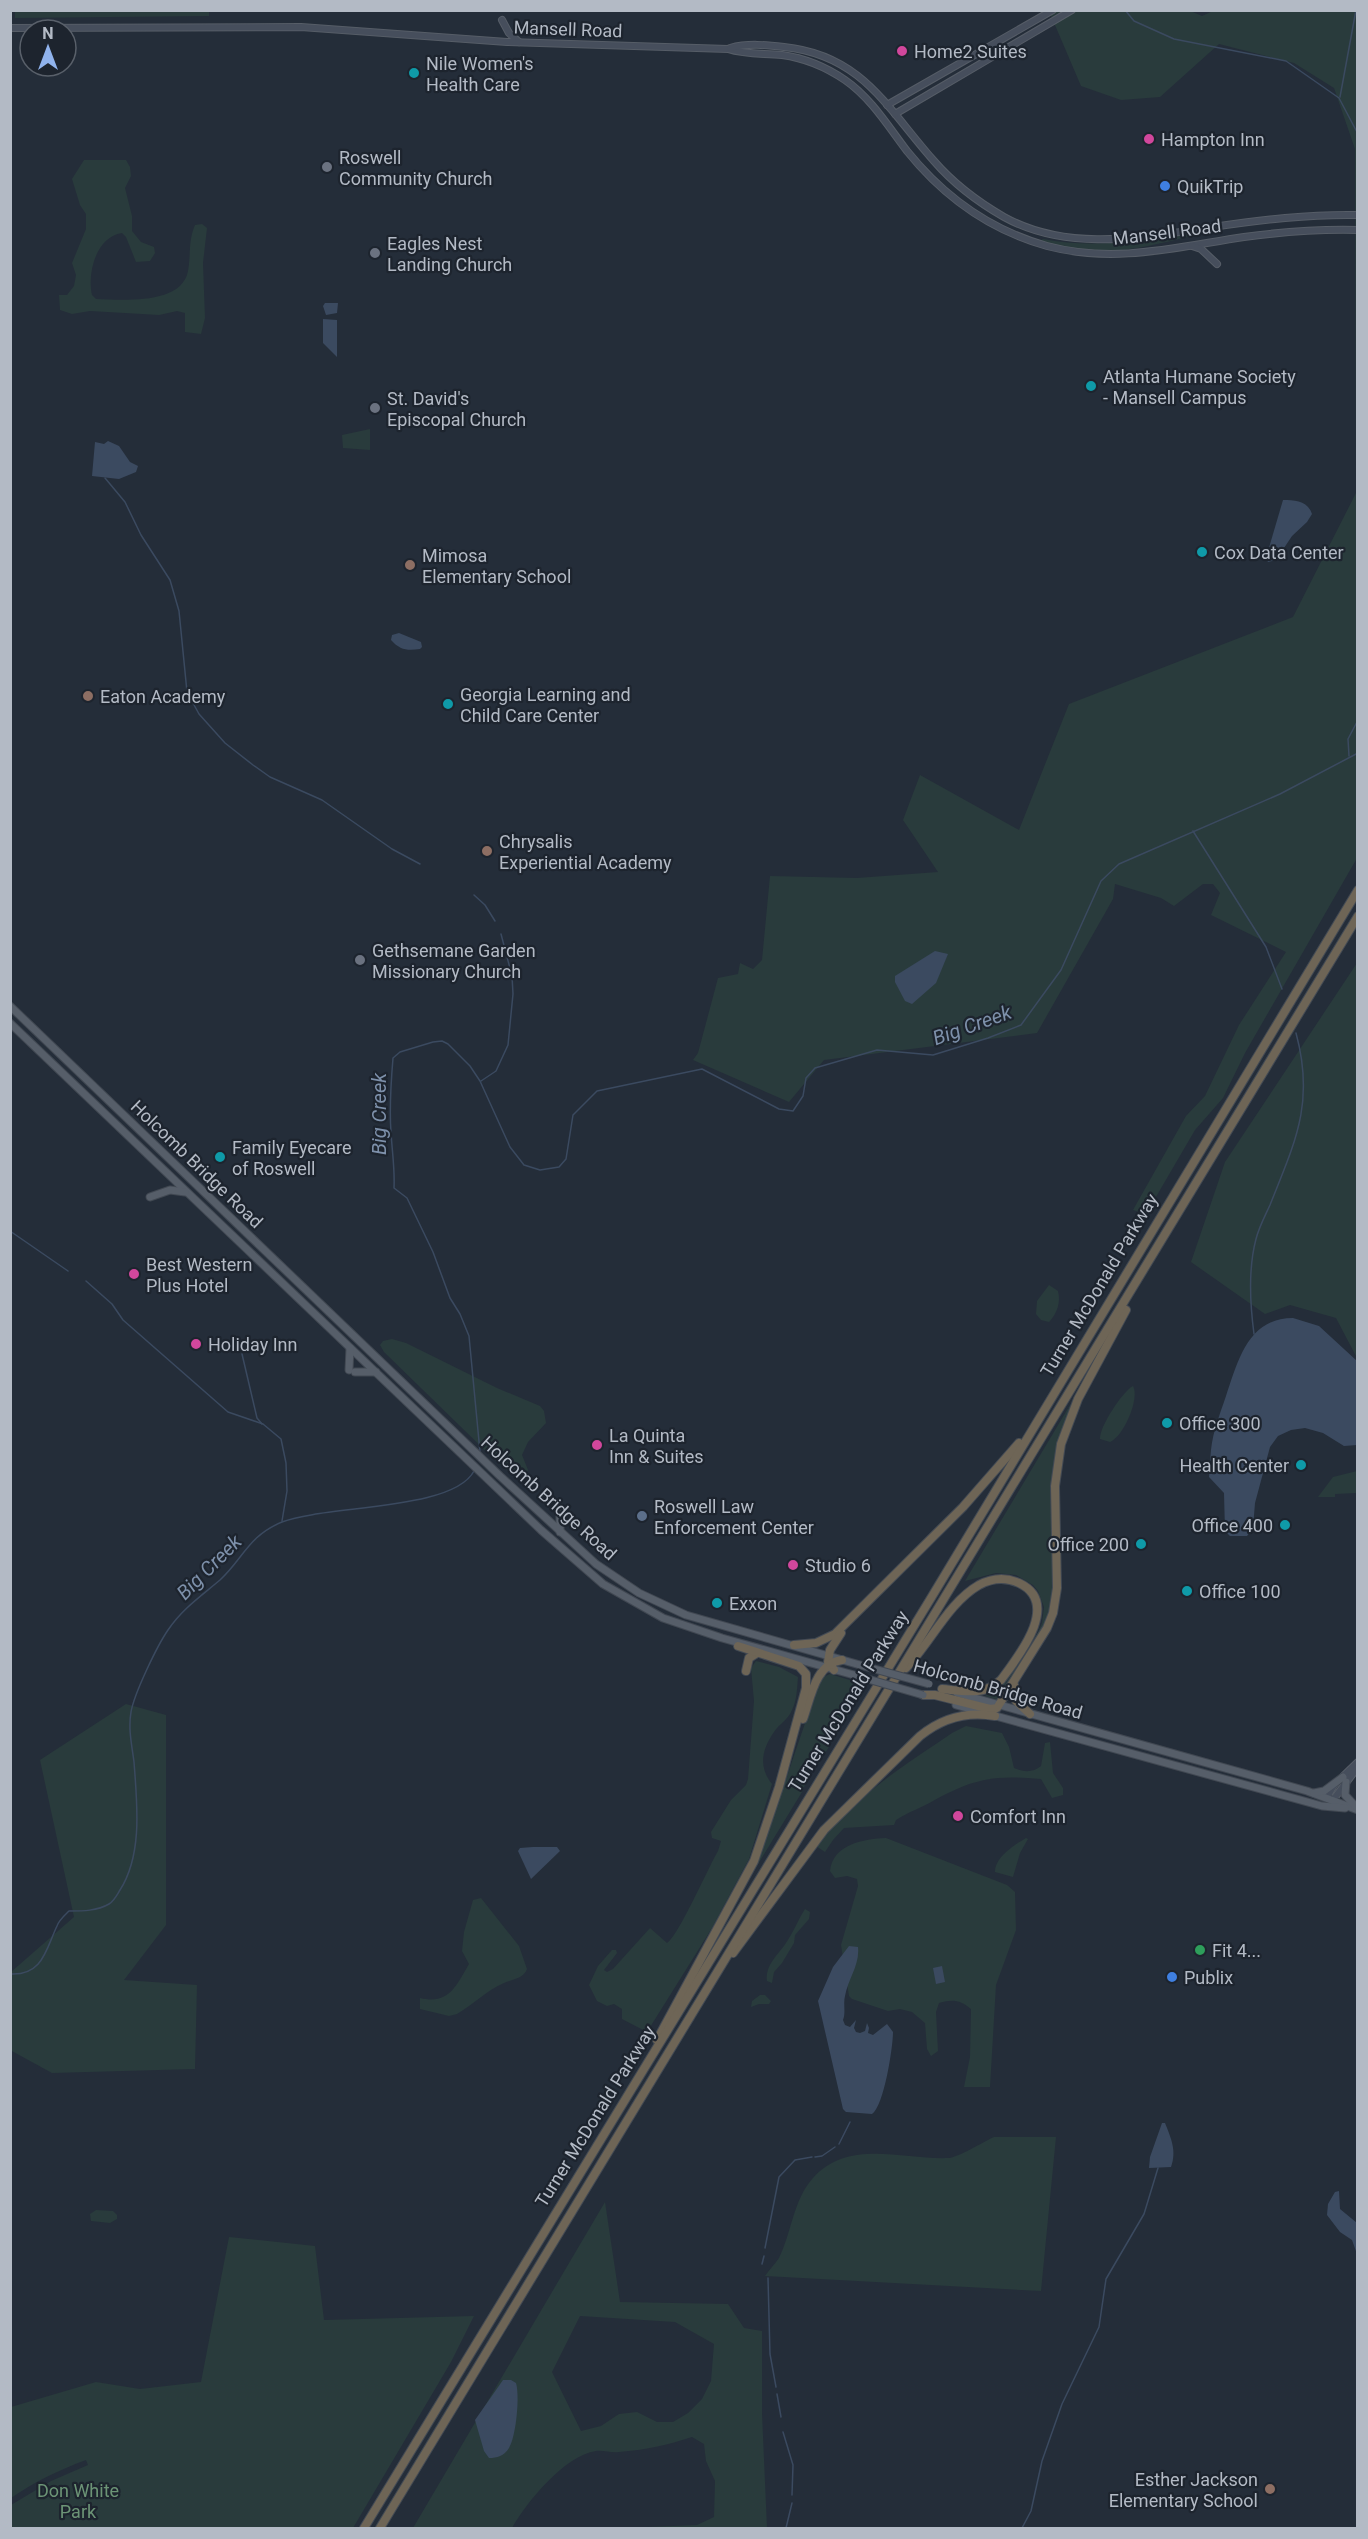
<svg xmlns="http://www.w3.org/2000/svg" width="1368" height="2539" font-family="Roboto,sans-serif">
<rect width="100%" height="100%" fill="#242d39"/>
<g fill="#293b3c" fill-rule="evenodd">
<polygon points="209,10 209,16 15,18 15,10"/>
<polygon points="1188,10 1202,16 1215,10 1357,11 1357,858 1245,1053 1223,1098 1195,1130 1146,1214 1133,1210 1186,1116 1205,1096 1239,1025 1286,952 1211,915 1220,893 1213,884 1203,884 1174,906 1161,898 1115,884 1113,899 1037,1033 824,1060 789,1102 693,1060 698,1053 718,978 738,974 740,963 753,969 762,960 770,876 857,878 938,872 903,820 920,775 1019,830 1069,704 1293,617 1356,493 1355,149 1334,88 1294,63 1219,44 1160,97 1121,100 1081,86 1049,11"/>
<path d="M84,160H126L130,167L131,176L125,188L132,216V231L141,242L154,247L155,253L150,261L136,262L126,237L122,233C96,237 87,273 92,295L96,299C122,300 182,305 188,271C191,255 188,241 195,225L202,224L207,228L203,263L205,318L201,334L185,332V313L177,311L159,315L90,311L72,314L60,310L59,295H67L74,286L76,275L72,263L86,229V214L80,205L72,179Z"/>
<path d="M1197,232L1199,234C1142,248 1098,261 1040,241L1043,239C1094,249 1146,240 1197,232Z"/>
<polygon points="370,429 370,450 343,448 342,435"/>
<polygon points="1357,963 1357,1358 1336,1318 1290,1305 1265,1314 1191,1262 1225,1162"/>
<path d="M1049,1285L1058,1291C1061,1302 1057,1314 1049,1322L1041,1320L1036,1314L1037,1301Z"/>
<polygon points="392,1339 406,1343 497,1388 540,1406 544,1411 546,1423 528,1442 522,1455 528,1470 524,1477 519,1480 499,1464 384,1352 380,1345 383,1341"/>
<path d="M1133,1386C1140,1398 1124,1436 1110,1442L1100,1439C1099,1427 1123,1391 1133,1386Z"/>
<polygon points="1070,1405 1072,1406 1059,1447 1055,1592 1047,1622 999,1700 985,1696 1006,1682 1038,1632 1042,1623 1044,1607 1038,1591 1033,1585 1016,1575 996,1573 965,1581"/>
<polygon points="1357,1471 1357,1493 1335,1494 1335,1497 1318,1497 1333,1477"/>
<path d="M756,1661L779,1667L798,1677C797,1689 797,1700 792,1710C788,1720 779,1724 774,1732C762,1749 758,1767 772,1784L749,1859L712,1928L647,2032L622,2019V2009L614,2004L607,2006L597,2001L589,1985L598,1966L612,1950H616L617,1953L604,1970L607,1972L613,1969L650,1928L667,1943C678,1937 708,1868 718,1851L721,1841L712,1838L711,1832L731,1800L746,1785L748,1779L754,1701L751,1668Z"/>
<polygon points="830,1674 866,1685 818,1765 811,1770 802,1792 752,1874 766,1838 818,1685 821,1678"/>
<polygon points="126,1704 166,1715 166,1925 124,1980 197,1985 195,2069 52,2073 10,2050 11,1972 74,1917 40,1760"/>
<path d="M966,1726L1002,1733L1009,1747L1014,1768C1023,1772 1033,1773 1041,1766L1045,1743L1050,1742L1053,1773L1063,1788V1795L1052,1798L1041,1779C994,1775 975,1778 933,1801C921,1808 908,1812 896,1820L894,1825L844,1828L833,1840L825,1852L816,1846C857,1795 899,1769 952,1733Z"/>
<path d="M886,1838L1007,1885L1015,1892L1016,1930L996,1985L990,2087H964L970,2057L971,2009C960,2000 953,1999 939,2003L936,2012L938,2051L931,2056L927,2049L925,2023L912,2012L900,2009L888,2011L852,1999L849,1996L841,1945L858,1886L857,1879L847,1876L835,1878L830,1871C833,1844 864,1839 886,1838Z"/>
<path d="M1026,1838L1028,1839L1020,1853L1013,1877L995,1872C995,1857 1014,1845 1026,1838Z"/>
<path d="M481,1898L519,1946L527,1969C523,1979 513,1979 504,1983C487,1990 473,2005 457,2014L449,2016L420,2009V1998C449,2005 456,1986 469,1964L462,1951L464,1932L473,1900Z"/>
<path d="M805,1909L810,1912L809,1919L795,1935L794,1943L782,1963L774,1972L772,1983L767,1981C765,1965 778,1955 786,1943C793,1933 798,1920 805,1909Z"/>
<polygon points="760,1995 765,1995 771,2001 769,2004 759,2004 751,2007 752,2001"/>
<path d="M994,2137H1056L1041,2291L765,2276C769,2270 775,2264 779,2258C792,2232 793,2200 813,2178C849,2138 903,2160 949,2158C959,2157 983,2142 994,2137Z"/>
<path d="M605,2202L620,2302L728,2304L744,2328L762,2331V2413L767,2528H622L697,2525L714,2517L715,2481L706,2461L704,2444L692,2437C668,2445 645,2450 619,2452C611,2453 603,2450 596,2451C565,2455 526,2503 512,2528H413ZM580,2316L675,2322L714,2344L711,2381L702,2399L688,2413L673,2422H657L637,2412L619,2414L601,2426L581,2431L552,2372Z"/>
<polygon points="96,2210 113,2211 117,2215 117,2219 110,2223 91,2221 90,2214"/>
<path d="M229,2237L315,2246L324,2320L474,2316L451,2362L353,2528H11V2505L51,2481L88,2465L86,2460C59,2470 34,2482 11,2498V2407L96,2382L140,2389L201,2382Z"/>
</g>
<g fill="#3b4a60">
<polygon points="325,303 338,303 337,313 326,315 323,306"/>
<polygon points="323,319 337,320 337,357 323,343"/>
<polygon points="108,441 119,446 130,462 138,466 136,472 119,479 92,476 95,442 104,444"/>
<path d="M1283,500C1295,500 1308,501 1312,514L1307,522L1292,536L1276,560L1268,562L1266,558Z"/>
<path d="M399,633L421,642L422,647L420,649C407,651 400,650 391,640L392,635Z"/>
<polygon points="935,951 948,954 936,983 912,1004 905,1001 895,982 895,976"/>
<path d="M1293,1318L1319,1326L1357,1361V1445L1344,1446L1323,1433L1305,1428L1291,1430L1278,1436L1270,1447L1255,1503L1253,1528L1247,1536H1230L1225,1531L1224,1493L1209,1477C1210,1468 1210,1459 1211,1450C1213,1431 1220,1414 1226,1396C1238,1361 1248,1318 1293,1318Z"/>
<polygon points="533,1847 557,1847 560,1851 531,1879 518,1851 520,1848"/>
<path d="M849,1946L858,1947C860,1965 848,1979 845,1996C843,2004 846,2012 843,2020L845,2025L850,2027L856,2020L854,2028L856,2032L860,2033L865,2031L867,2023L869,2028L868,2033L873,2035L887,2024L893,2032C893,2047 884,2106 872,2114L846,2112L843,2109L818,2001L833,1967Z"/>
<polygon points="942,1966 945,1982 936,1984 933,1968"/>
<path d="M1162,2123H1165C1171,2138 1177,2151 1171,2167L1149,2168L1150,2157Z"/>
<polygon points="1339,2191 1340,2209 1357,2223 1357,2254 1352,2240 1340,2232 1327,2215 1328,2204 1335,2192"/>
<path d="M503,2380H511L516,2383C520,2396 516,2437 509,2448C504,2456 497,2458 489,2458L484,2451L475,2420Z"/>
</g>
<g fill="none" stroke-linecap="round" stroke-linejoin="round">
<g stroke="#3b4a60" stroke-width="1.5">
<polyline points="1125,10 1134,21 1174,39 1286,61 1339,98 1358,134"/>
<polyline points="1340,97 1356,10"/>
<polyline points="105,478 125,502 141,535 170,580 179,611 187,692 199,714 225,743 253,765 270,777 322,800 392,849 420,864"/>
<polyline points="1349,756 1348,739 1358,720"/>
<polyline points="1193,831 1266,947 1282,989"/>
<polyline points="474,895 485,905 495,921"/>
<polyline points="481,1081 496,1071 508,1045 513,994 512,976 501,934"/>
<polyline points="10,1231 68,1271"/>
<polyline points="86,1281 112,1304 123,1320 228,1412 263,1424 281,1439 286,1463 287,1491 282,1521"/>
<path d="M1254,1334C1250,1304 1248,1269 1256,1239C1259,1227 1265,1216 1270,1205C1295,1142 1315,1103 1296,1033"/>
<polyline points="242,1354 257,1418 262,1424"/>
<path d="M480,1452L469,1336L460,1314L450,1298L433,1252L407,1198L394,1188C395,1169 392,1151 391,1132C389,1107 391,1082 393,1058L400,1052L433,1042L442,1041L448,1044L470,1066L480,1081L510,1147L524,1165L540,1170L559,1167L566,1159L573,1115L597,1091L702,1069L779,1109L793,1111L803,1096L806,1078L815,1068L877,1050L933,1055L988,1038L1021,1025L1061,970L1101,881L1119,864L1280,794L1358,753"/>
<path d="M10,1974C43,1976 46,1949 57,1926C59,1920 65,1915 69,1911C83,1911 97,1911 109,1904C114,1901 117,1895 120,1890C143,1854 137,1803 134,1762C132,1746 128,1729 131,1712C134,1694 157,1646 168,1630C182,1609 201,1596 220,1580C243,1559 248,1536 282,1522C325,1505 453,1511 474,1471"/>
<polyline points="839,2144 850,2122"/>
<polyline points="815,2157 822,2156 835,2147"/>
<polyline points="765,2248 779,2177 795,2160 812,2157"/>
<polyline points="762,2264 764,2256"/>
<polyline points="768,2278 770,2354 776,2387"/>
<polyline points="777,2394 781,2417"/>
<polyline points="783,2432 793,2465 792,2495"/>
<polyline points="786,2528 792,2503"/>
<polyline points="1022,2528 1031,2511 1042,2461 1062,2404 1099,2327 1106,2279 1144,2214 1158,2168"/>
</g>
<defs>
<g id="secondary">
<polyline points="502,20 509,33 519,42"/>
<path d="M10,28L301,27L507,42L728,49C746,55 764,53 782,55C804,58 826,67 845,80C871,98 888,126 907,151C944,197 990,230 1047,246C1115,264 1177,247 1244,237C1281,232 1320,229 1358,230"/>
<path d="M730,48C748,43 766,45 784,47C862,55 887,108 934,161C953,183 978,202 1004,217C1069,253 1144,237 1213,227C1261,220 1309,214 1358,215"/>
<polyline points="887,105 1053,10"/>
<polyline points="895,114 1072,10"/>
<polyline points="1192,246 1201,249 1217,264"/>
<polyline points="1327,1797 1334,1785 1358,1762"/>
<polyline points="1333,1800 1358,1767"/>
</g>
<g id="primary">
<polyline points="10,1006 500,1476 596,1564 639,1593 686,1615 860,1665"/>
<polyline points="10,1023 541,1530 603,1584 663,1618 722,1638 854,1675"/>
<polyline points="150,1197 170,1190 185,1192"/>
<polyline points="349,1370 350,1348"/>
<polyline points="355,1372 376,1372"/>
<polyline points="560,1511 560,1532"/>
<polyline points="957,1693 1307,1791 1358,1810"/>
<polyline points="956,1705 1322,1806 1345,1808"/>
<polyline points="1346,1782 1345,1795 1358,1809"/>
<polyline points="1314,1793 1324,1791 1343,1777"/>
</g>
<g id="highway">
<polyline points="794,1645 816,1643 835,1634 963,1507 1019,1443"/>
<path d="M906,1668C931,1642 948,1603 979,1585C992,1578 1006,1577 1019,1583C1062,1603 1018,1657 1001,1680C984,1696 964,1691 942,1689"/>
<polyline points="834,1670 828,1662 830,1650 841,1633"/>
<polyline points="746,1671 749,1658 757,1653"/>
<polyline points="1014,1685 1016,1701 1030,1714"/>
<polyline points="923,1695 935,1695 990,1709 997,1708 1047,1628 1053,1613 1057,1588 1055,1486 1061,1444 1078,1399 1126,1310"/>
<path d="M803,1719C811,1697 815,1664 842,1660"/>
<path d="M733,1953L824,1830L920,1736C942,1718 967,1711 995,1716"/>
<polyline points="657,2040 754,1861 779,1787 806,1688 806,1674 799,1666 738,1646"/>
<polyline points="364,2528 931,1598 1358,890"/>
<polyline points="380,2528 1358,916"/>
</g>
</defs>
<use href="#secondary" stroke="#565d67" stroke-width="8"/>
<use href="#primary" stroke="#414852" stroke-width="9"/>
<use href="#highway" stroke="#434a54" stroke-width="10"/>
<use href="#secondary" stroke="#464e5c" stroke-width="6"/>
<use href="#primary" stroke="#565e69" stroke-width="7"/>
<use href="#highway" stroke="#6e6556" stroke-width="8"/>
<defs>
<g id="primary-bridge">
<polyline points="860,1665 929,1684"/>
<polyline points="854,1675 923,1695"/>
</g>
</defs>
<use href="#primary-bridge" stroke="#414852" stroke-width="9" stroke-linecap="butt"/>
<use href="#primary-bridge" stroke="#565e69" stroke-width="7"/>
</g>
<g fill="#d1479c" stroke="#1d242e" stroke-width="2">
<circle cx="902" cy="51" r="6"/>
<circle cx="1149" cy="139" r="6"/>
<circle cx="134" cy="1274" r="6"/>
<circle cx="196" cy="1344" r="6"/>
<circle cx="597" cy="1445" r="6"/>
<circle cx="793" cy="1565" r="6"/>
<circle cx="958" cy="1816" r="6"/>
</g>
<g fill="#0f9aa8" stroke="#1d242e" stroke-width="2">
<circle cx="414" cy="73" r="6"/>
<circle cx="1091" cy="386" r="6"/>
<circle cx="1202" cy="552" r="6"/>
<circle cx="448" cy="704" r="6"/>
<circle cx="220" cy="1157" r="6"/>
<circle cx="1167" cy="1423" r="6"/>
<circle cx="1301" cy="1465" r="6"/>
<circle cx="1285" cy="1525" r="6"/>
<circle cx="1141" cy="1544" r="6"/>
<circle cx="1187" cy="1591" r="6"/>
<circle cx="717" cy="1603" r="6"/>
</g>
<g fill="#6b7280" stroke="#1d242e" stroke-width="2">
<circle cx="327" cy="167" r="6"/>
<circle cx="375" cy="253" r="6"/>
<circle cx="375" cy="408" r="6"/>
<circle cx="360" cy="960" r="6"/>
</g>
<g fill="#3f7fe0" stroke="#1d242e" stroke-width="2">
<circle cx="1165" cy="186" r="6"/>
<circle cx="1172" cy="1977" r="6"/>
</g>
<g fill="#8d6e63" stroke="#1d242e" stroke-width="2">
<circle cx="410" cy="565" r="6"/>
<circle cx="88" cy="696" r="6"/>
<circle cx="487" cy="851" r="6"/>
<circle cx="1270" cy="2489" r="6"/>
</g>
<circle fill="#5c6f8a" stroke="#1d242e" stroke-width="2" cx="642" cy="1516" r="6"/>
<circle fill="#2e9e5b" stroke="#1d242e" stroke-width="2" cx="1200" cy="1950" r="6"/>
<g text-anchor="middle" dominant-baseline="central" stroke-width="4.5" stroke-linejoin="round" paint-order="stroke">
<g font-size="18" fill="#b3bac5" stroke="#1d242e">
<text transform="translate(568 29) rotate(2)">Mansell Road</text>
<text transform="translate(1167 232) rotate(-7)">Mansell Road</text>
<text transform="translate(197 1164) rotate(44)">Holcomb Bridge Road</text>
<text transform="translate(1099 1285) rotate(-59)">Turner McDonald Parkway</text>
<text transform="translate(549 1498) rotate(42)">Holcomb Bridge Road</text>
<text transform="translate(998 1689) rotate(16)">Holcomb Bridge Road</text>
<text transform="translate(848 1701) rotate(-58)">Turner McDonald Parkway</text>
<text transform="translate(595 2116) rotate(-58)">Turner McDonald Parkway</text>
</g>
<g font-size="18" fill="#b3bac5" stroke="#1d242e" text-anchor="start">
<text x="914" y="51">Home2 Suites</text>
<text x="426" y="63">Nile Women's<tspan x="426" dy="21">Health Care</tspan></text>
<text x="1161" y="139">Hampton Inn</text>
<text x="339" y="157">Roswell<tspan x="339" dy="21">Community Church</tspan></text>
<text x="1177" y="186">QuikTrip</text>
<text x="387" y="243">Eagles Nest<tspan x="387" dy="21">Landing Church</tspan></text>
<text x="1103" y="376">Atlanta Humane Society<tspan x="1103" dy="21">- Mansell Campus</tspan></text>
<text x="387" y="398">St. David's<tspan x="387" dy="21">Episcopal Church</tspan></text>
<text x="1214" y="552">Cox Data Center</text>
<text x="422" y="555">Mimosa<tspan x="422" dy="21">Elementary School</tspan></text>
<text x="460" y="694">Georgia Learning and<tspan x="460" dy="21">Child Care Center</tspan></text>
<text x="100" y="696">Eaton Academy</text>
<text x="499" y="841">Chrysalis<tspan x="499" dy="21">Experiential Academy</tspan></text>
<text x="372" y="950">Gethsemane Garden<tspan x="372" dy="21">Missionary Church</tspan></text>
<text x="232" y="1147">Family Eyecare<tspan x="232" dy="21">of Roswell</tspan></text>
<text x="146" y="1264">Best Western<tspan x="146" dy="21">Plus Hotel</tspan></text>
<text x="208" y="1344">Holiday Inn</text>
<text x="1179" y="1423">Office 300</text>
<text x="609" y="1435">La Quinta<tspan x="609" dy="21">Inn &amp; Suites</tspan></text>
<text x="1289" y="1465" text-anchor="end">Health Center</text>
<text x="654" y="1506">Roswell Law<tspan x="654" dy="21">Enforcement Center</tspan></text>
<text x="1273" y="1525" text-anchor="end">Office 400</text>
<text x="1129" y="1544" text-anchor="end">Office 200</text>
<text x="805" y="1565">Studio 6</text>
<text x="1199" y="1591">Office 100</text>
<text x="729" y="1603">Exxon</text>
<text x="970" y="1816">Comfort Inn</text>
<text x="1212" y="1950">Fit 4...</text>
<text x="1184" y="1977">Publix</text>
<text x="1258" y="2479" text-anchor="end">Esther Jackson<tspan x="1258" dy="21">Elementary School</tspan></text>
</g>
<g font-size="18" fill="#6c9476" stroke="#1d242e">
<text x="78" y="2490">Don White<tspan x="78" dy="21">Park</tspan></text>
</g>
<g font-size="20" font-style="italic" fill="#7d90aa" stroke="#1d242e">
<text transform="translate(972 1025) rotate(-20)">Big Creek</text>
<text transform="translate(379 1114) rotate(-90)">Big Creek</text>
<text transform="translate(209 1567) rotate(-45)">Big Creek</text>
</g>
</g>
<rect width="1368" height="2539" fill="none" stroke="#b3bac5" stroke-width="24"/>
<g transform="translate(48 48)"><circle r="28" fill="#1d242e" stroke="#59606a" stroke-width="1.5"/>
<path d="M0-4.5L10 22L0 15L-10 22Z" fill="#90b3ed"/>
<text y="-9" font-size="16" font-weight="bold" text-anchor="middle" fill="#b3bac5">N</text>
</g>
</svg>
